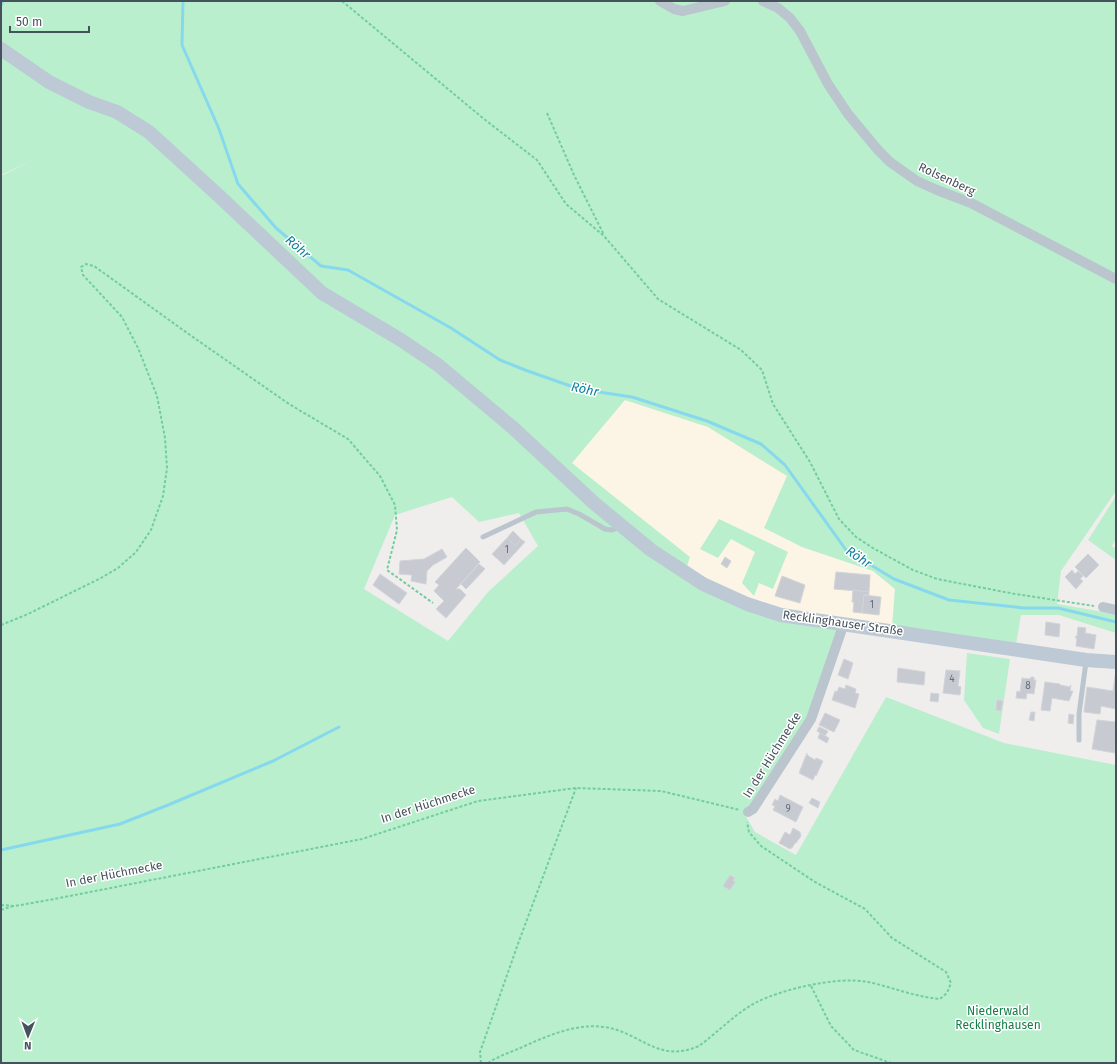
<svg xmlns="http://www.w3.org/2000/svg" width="1117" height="1064" font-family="'Fira Sans',sans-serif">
<rect width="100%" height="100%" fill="#f0eded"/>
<polygon fill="#fcf5e5" points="624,400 708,427 787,476 765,528 802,547 873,571 895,589 892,627 838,626 701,588 572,463"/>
<g fill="#baefce" fill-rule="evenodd">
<path d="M1,1H1116V491L1061,571L1057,604L1116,614V633L1059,615H1021L1016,645L892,627L895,589L873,571L802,547L764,528L787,476L708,427L625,400L572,463L690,557L683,578L838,626L809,717L745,815L755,832L796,855L886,697L1004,743L1116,765V1063H1V176L33,160L1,175V56L67,86L1,43ZM452,497L479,522L519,513L538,546L488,592L448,641L364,589L395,515Z"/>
<polygon points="1116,496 1116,539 1112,546 1116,549 1116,560 1088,540"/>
<polygon points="719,519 788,552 773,589 759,583 754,596 742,583 755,552 731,539 718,558 700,549"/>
<polygon points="967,653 1010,659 999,734 983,728 964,700"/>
</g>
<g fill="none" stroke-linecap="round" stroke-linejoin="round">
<g stroke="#86d9ed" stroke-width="3">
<polyline points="183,1 182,45 219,129 238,184 276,228 321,266 348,270 451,328 500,360 525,370 579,389 632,397 707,421 761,444 785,465 846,550 894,579 949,600 1024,608 1058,608 1116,622"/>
<polyline points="1,5 3,1"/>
<polyline points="1,850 120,824 168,805 273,761 339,727"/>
</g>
</g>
<g fill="#c7cad0" stroke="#d1d4d9">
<polygon points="513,531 521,539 515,546 507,538"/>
<polygon points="507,538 515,546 521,539 525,542 504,565 492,554"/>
<polygon points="466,548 480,562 456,589 460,589 466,595 446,618 436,609 444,601 434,591 439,585 435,582"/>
<polygon points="442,549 447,557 433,565 427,571 426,584 411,581 412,575 399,574 400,561 424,559"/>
<polygon points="1088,554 1099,565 1086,578 1075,567"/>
<polygon points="725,557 731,561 727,568 721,564"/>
<polygon points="479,564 485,569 466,589 461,584"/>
<polygon points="1072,570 1075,574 1078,571 1083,576 1080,579 1083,581 1076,589 1065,577"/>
<polygon points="836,572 870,575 869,592 834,589"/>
<polygon points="380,574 407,593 399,604 373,585"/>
<polygon points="782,576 805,585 800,603 775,596"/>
<polygon points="853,590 869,592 869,595 864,595 862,613 853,612 854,602 852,602"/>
<polygon points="864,595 881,597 879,615 862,613"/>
<polygon points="1046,622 1060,624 1059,637 1045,635"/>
<polygon points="1078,627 1086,628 1085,633 1096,635 1094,649 1076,646 1077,638 1075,638 1076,636 1077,636"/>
<polygon points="844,659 853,663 848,679 838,675"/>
<polygon points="898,668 925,672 924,685 897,682"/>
<polygon points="946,670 960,671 958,686 961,687 960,695 943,693"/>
<polygon points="1115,676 1116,676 1116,709 1101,706 1100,714 1084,712 1087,687 1113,691"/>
<polygon points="1031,677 1034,677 1034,680 1036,680 1034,694 1027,693 1026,699 1016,698 1017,691 1020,692 1022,678 1030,679"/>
<polygon points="1045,682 1060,684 1060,685 1070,687 1071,685 1070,691 1073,691 1069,701 1052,698 1050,711 1041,710"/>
<polygon points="846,685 856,689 855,693 859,694 855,708 832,700 835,691 837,692 839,687 845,689"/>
<polygon points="931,693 939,694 938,702 930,701"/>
<polygon points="997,700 1003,701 1001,711 996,710"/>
<polygon points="1031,712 1035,712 1034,721 1029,720"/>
<polygon points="825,713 840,720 834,732 819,725"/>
<polygon points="1069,714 1074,715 1073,724 1068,723"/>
<polygon points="1097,720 1116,722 1115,753 1092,749"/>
<polygon points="819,727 828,731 825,736 817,731"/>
<polygon points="820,733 829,738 827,743 818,738"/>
<polygon points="807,753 807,755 815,760 816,758 823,761 816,776 815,775 813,780 799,773"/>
<polygon points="780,795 803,807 796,822 773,810 775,806 772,805 775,799 778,801"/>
<polygon points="812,798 820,802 818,808 809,803"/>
<polygon points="793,828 800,832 801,836 796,843 795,843 792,848 791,848 790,849 779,843 785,832 790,835"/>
<polygon points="730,875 735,878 733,880 735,882 730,890 723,886"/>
</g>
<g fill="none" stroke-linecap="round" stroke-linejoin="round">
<g stroke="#72cd9f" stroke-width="2" stroke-dasharray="3 2" stroke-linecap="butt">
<polyline points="342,1 484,119 537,160 566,204 604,236 658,299 741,350 762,370 773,404 810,462 839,519 856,537 873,548 891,558 913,570 937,579 1015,594 1094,606"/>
<polyline points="547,113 574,175 604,235"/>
<polyline points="1,625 28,614 101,578 118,568 136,552 151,530 163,496 167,468 165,438 157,396 138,348 122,317 83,275 81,267 86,264 94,266 190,335 289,404 348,439 380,476 395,505 397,530 387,570 433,603"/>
<polyline points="1,905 15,906 49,900 362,839 478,801 576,788 661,791 740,810"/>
<polyline points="1,910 13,906"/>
<polyline points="811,986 831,1026 854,1050 891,1063"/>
<polyline points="481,1063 480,1052 519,941 576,788"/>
<path d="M488,1063C497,1057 508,1053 518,1049C545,1037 574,1023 604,1027C641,1032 657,1064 699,1046C718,1032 735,1014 755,1003C782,989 838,976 868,982C892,987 915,997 940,999L947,993L951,983L946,972L892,938L865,909L815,882L761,846L749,832L747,822"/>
</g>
<g stroke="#bbc5cd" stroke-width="5">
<polyline points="483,537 536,512 567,509 579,514 605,529 612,530 620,527"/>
<polyline points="1079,740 1079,714 1086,662"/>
</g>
<g stroke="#bbc5cd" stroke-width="10">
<polyline points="660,1 674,9 683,11 725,1"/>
<polyline points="763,1 778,8 790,18 800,31 828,84 848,114 878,150 890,162 917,181 937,190 971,203 1116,279"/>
<polyline points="1103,607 1116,610"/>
<polyline points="748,812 753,809 811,719 844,623"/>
</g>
<polyline stroke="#bdc9d5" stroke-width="14" points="1,49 49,82 89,102 117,112 149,132 218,195 322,293 401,340 438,365 512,427 594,503 651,550 703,584 747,604 781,615 1086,660 1116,662"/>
</g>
<g text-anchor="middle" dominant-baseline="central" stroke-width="3" stroke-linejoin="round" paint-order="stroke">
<g font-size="10" fill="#666f78">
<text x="507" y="550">1</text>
<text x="872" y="605">1</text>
<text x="952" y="679">4</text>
<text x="1028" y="686">8</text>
<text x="788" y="809">9</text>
</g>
<g font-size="12" fill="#45515b" stroke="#fff">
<text transform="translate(947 179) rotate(25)">Rolsenberg</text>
<text transform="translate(843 623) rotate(8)">Recklinghauser Straße</text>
<text transform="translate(772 755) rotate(-58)">In der Hüchmecke</text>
<text transform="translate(428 804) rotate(-18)">In der Hüchmecke</text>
<text transform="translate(114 874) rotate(-11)">In der Hüchmecke</text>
</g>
<g font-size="12" fill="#157d48" stroke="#fff">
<text x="998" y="1011">Niederwald<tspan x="998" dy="14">Recklinghausen</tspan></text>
</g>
<g font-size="13" font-style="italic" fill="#0b7e9a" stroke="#fff">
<text transform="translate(298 247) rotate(41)">Röhr</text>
<text transform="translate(585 389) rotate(12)">Röhr</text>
<text transform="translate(859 557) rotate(34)">Röhr</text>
</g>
</g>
<rect width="1117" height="1064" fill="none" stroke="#45515b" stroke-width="4"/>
<g transform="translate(28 1036) rotate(181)" stroke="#ffffff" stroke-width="3" paint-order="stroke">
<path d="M0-3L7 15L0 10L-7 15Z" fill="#45515b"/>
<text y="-6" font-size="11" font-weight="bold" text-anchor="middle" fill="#45515b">N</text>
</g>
<path d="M10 26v6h79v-6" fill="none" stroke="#45515b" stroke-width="2"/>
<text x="16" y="26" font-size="12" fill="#45515b" stroke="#ffffff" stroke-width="3" paint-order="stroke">50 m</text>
</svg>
